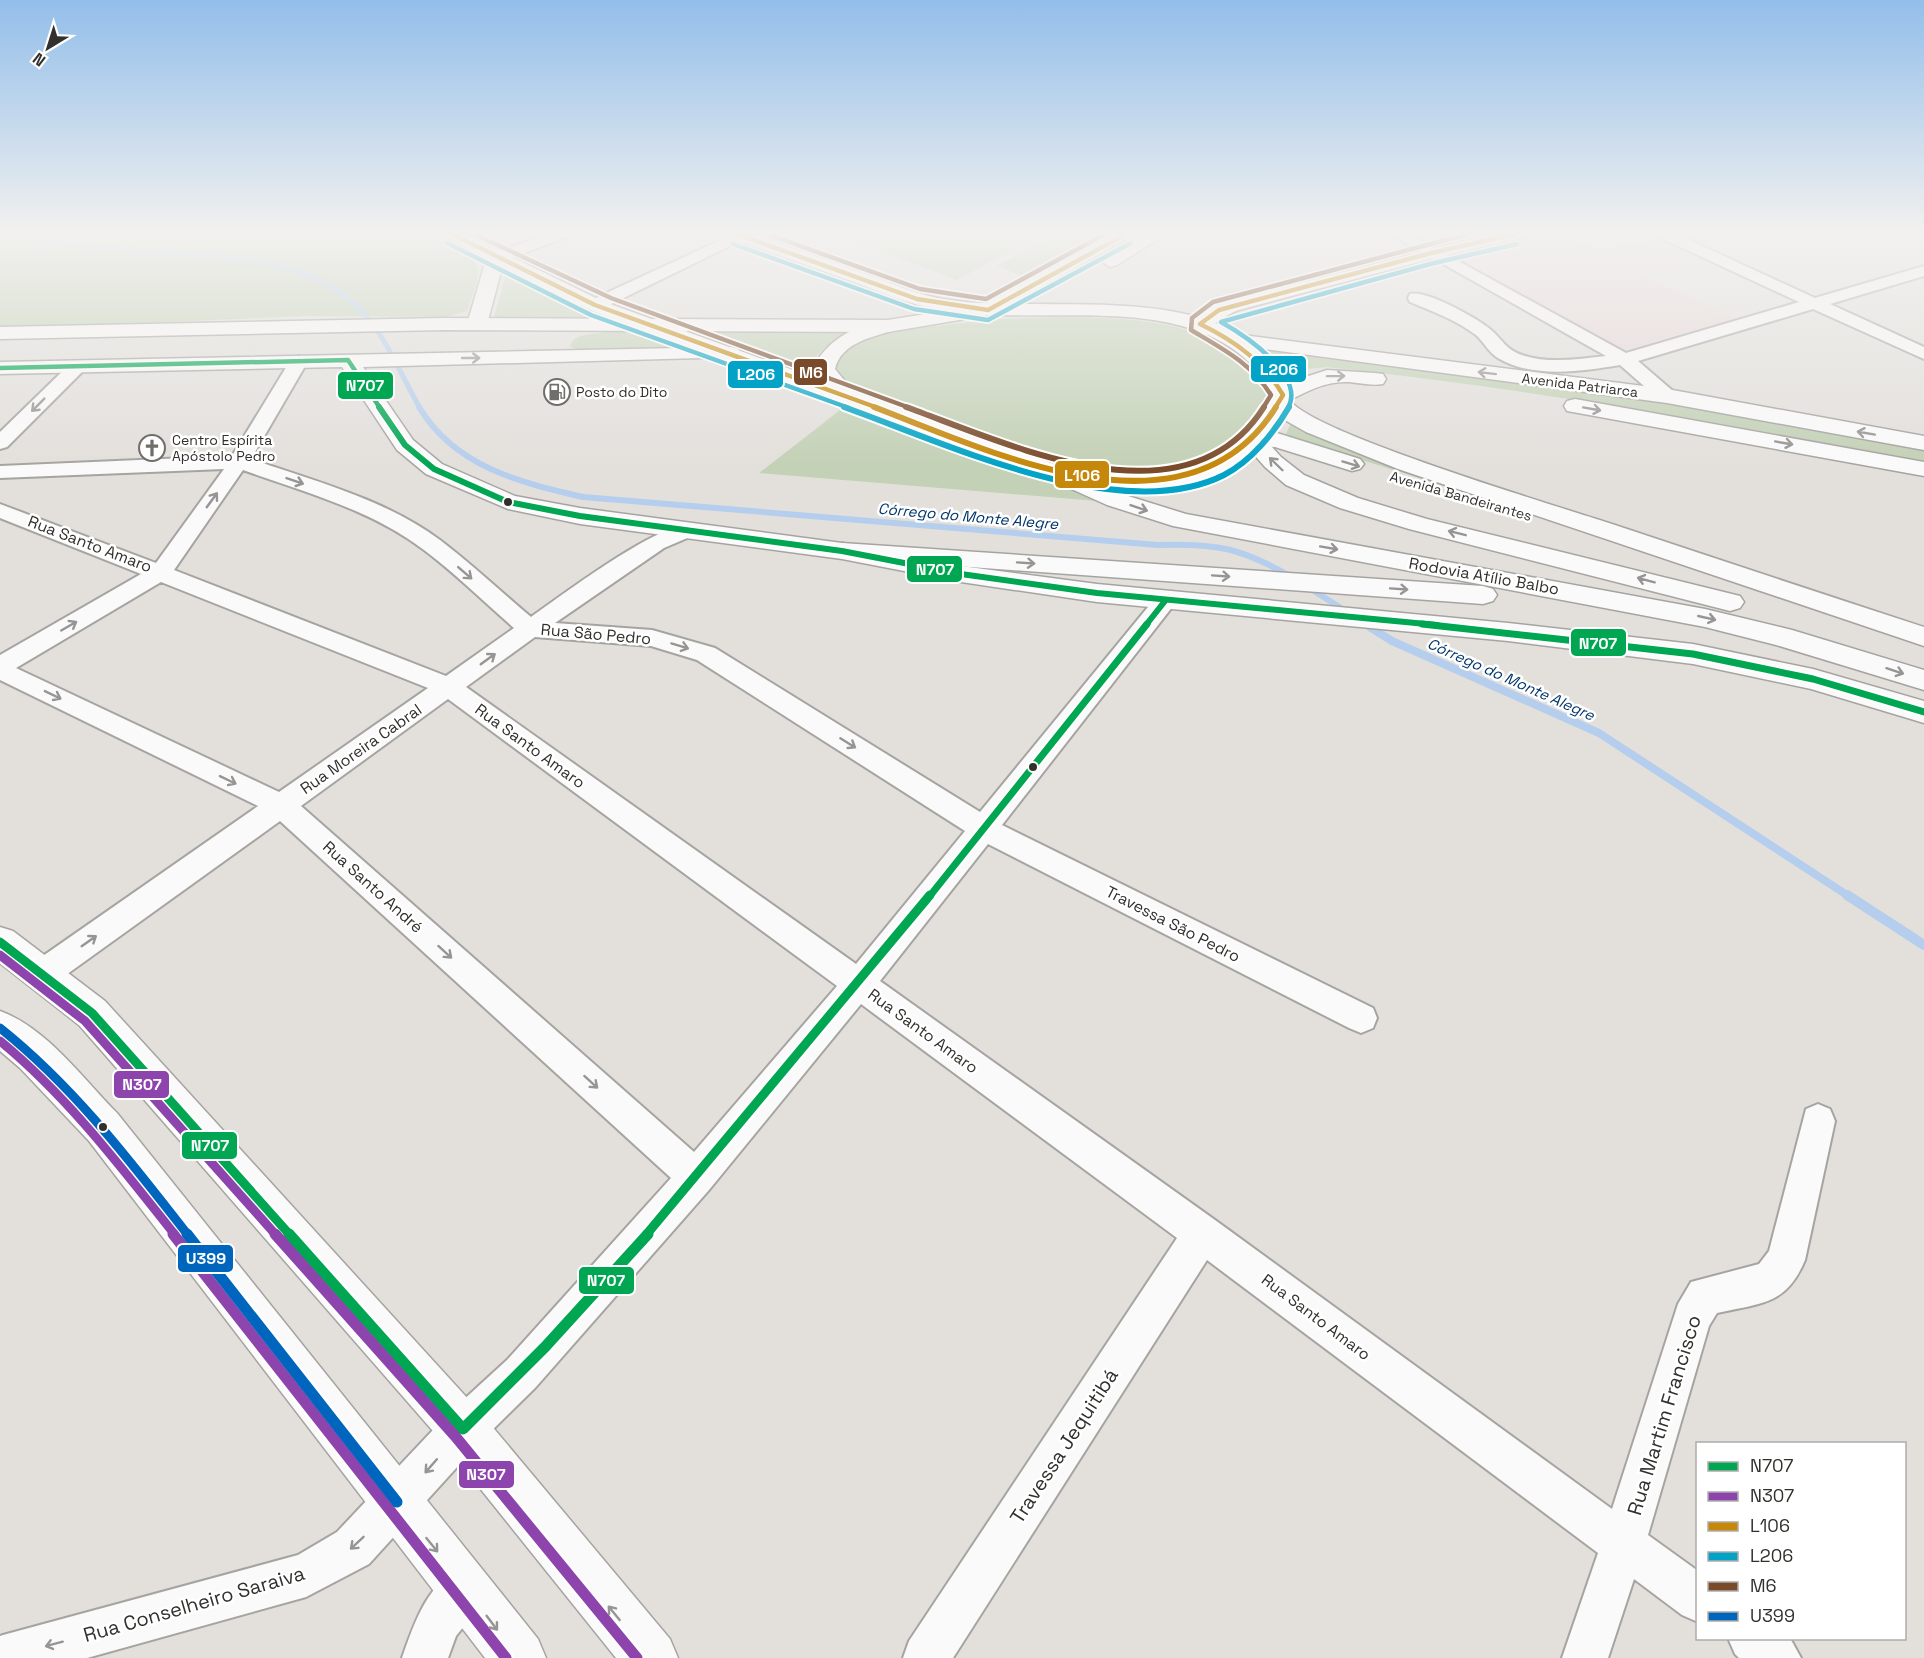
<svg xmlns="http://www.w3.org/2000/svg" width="1924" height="1658" font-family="'Space Grotesk',sans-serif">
<rect width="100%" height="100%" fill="#e3e0dc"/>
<polygon fill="#e7d7d7" points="1533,234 1564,234 1600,251 1655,237 1692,256 1638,273 1734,319 1620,351 1446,257"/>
<g fill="#c3d1b6">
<path d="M0,234H432C480,260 488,257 467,311L446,317L307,316L0,329Z"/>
<polygon points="856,234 1043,234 957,280 846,238"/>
<polygon points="1057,234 1107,234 1027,277 996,266"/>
<polygon points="507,272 547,293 611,320 493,320"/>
<path d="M1056,317C1120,318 1208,316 1253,372C1262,382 1267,391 1266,404C1257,418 1248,432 1235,443C1167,503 1052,460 979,433C934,417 890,400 846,384L835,375L834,363L848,348L887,332L995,319Z"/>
<path d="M612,331H646L690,348L577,350L570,346C575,331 599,335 612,331Z"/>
<path d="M847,331V334C834,341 816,350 813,366L804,370L706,333Z"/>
<path d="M1266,349L1668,403L1924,448V461C1726,424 1527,388 1326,367L1299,370L1286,376Z"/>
<polygon points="844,407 1109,502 759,473"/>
<polygon points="1292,421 1353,450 1445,486 1285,436"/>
</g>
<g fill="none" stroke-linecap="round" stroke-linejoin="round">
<path stroke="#b5ceed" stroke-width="5" d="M0,236C47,241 94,247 141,251C212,257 303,253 358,307C385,333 401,376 420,408"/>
<g stroke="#b5ceed" stroke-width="6">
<path d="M419,407C455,467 519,482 583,497L1158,545C1217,543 1242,548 1293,578"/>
<polyline points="1306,586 1349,613"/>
<polyline points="1362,622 1367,625"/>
</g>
<polyline stroke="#b5ceed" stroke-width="8" points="1365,624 1392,641 1599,733 1850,897"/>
<polyline stroke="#b5ceed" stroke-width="10" points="1847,895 1924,945"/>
<defs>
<g id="minor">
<polygon points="548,234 570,234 567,237 502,261 490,261 488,258 490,255"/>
<polygon points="734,234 750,236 601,309 595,310 587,305 589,301"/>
<path d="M1390,234H1409L1626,353L1799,302L1659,237L1656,234H1676L1815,298L1924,266V276L1830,304L1924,347V359L1813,309L1638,361L1674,392L1676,396L1674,400H1660L1620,365C1584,371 1532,379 1498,358C1489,353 1484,342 1476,335C1456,320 1432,311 1410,302L1408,298L1410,294C1427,290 1476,318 1490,329C1502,339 1506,350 1522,355C1548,364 1579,359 1606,356Z"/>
<polygon points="1913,234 1924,234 1924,240"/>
<path d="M299,356L308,361L251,459C314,481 385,499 440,540C472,564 501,592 531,617C560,597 662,519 692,526L695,531L692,536L664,548L555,623L652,630L715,648L980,812L1157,596L1165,593L1173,596L1177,601L1173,606L1002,825L1373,1008L1377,1018L1373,1028L1361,1033L1349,1028L988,844L880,981L1215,1220L1612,1509L1678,1304L1691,1282L1759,1264L1769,1251L1806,1109L1818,1104L1830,1109L1835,1121L1805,1260C1786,1306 1760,1303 1717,1313L1709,1326L1648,1535L1698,1571V1622L1682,1615L1634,1579L1608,1658H1562L1598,1553L1207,1260L953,1658H903L909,1641L1177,1238L861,1004L709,1190L535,1388L478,1444L369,1564L306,1597L87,1658H0V1636L3,1635L298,1555L337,1532L448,1414L507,1360L671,1178L280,821L52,985L41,989L30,985L25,975L30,965L258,806L0,680V655L141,574L0,518V504L156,563L224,469L0,478V466L232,456L290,361ZM243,470C304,492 372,510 424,550C456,574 484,602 514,628L446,676L174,570ZM161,582L428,688L279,792L16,668ZM535,637L651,646L697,660L965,831L856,964L466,687ZM448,699L837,986L694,1152L301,806Z"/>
<polygon points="77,362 86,367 83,371 7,447 0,449 0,432 71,363"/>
<path d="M466,1565L482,1572L489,1588L482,1604L456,1636L448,1658H402C415,1621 428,1581 466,1565Z"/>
<polygon points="1728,1638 1790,1638 1801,1658 1739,1658 1735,1654"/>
</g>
<g id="tertiary">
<polygon points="1113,234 1135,234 995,314 981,314 978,310 981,306"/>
<polygon points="1144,234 1166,234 1117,265 1110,267 1101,261"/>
<path d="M1492,234H1524L1521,238L1434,258L1239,310C1223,315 1210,332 1193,328L1190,324L1212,306L1225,302Z"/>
</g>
<g id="secondary">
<polygon points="988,304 995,306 998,310 995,314 888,332 444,330 0,339 0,327 444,318 888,320"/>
<polygon points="1235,334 1667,389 1924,436 1924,450 1667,403 1228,344 1225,340 1228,336"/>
<polygon points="731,347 738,349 741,353 738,357 363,367 413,440 442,464 515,496 580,508 842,543 961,566 1097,584 1508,623 1693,644 1813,669 1924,701 1924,723 1811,689 1693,664 1508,641 1097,602 961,582 842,559 580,524 508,509 426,474 397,450 342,367 0,374 0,362"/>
<path d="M1327,370L1375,373L1383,374L1386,379L1383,384C1371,386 1360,383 1349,382C1326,381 1310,390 1290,400C1309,432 1560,507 1609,523C1714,558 1819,593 1924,627V646L1398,469L1306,432L1276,415L1269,402L1275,390L1287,383Z"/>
<polygon points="1575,399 1924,462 1924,476 1567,411 1564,406 1567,401"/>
<polygon points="1277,433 1360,459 1364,464 1360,469 1352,471 1275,447 1246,446 1242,441 1246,436"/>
<polygon points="0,927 13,931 105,1001 480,1412 670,1639 678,1658 616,1658 446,1446 79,1025 0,963"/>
<path d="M0,1011C47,1028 83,1079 117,1113L538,1639L546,1658H485L89,1141L20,1068L0,1051Z"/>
</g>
<path id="primary" d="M443,234H465L602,301L821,380L813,370C821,342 868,315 895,322L898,326L895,330C872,337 841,343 835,369L853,391L1051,463L1134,473L1188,469L1211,460L1235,444L1255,422L1272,395C1266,385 1260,373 1252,365C1177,288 1032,329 937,309C909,304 885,294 859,284C816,269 773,253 731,238L728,234H753C793,248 834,262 874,277C897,285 919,295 943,299C1035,315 1200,280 1268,358C1277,369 1285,383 1294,395C1268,449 1224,481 1165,487C1061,497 939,438 843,403C759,372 671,344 588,309C559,297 531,282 502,268L487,324L484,328H470L467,324L486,260Z"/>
<g id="motorway">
<polygon points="1254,434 1262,436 1281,457 1304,475 1358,498 1427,519 1740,596 1744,602 1740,608 1730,611 1409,529 1340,508 1286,485 1265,467 1242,441 1246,436"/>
<polygon points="1046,462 1125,495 1186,514 1705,609 1792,630 1924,670 1924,690 1776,645 1705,627 1173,526 1107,505 1038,474 1034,469 1038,464"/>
<polygon points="842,543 1483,586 1493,589 1497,595 1493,601 1483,604 833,557 829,551 833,545"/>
</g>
</defs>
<use href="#minor" stroke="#a6a4a1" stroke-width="4"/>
<use href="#tertiary" stroke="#a6a4a1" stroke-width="3"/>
<use href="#secondary" stroke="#a6a4a1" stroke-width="3"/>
<use href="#primary" stroke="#a6a4a1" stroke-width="3"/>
<use href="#motorway" stroke="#a6a4a1" stroke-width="3"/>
<use href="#minor" fill="#fbfafa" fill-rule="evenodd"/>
<use href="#tertiary" fill="#fbfafa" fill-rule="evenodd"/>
<use href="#secondary" fill="#fbfafa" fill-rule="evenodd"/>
<use href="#primary" fill="#fbfafa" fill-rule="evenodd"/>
<use href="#motorway" fill="#fbfafa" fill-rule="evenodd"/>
<defs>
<polyline id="bus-1-far4" points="0,368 348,360 380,408"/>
<g id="bus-1-far3">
<polyline points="379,407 405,445 434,469 508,502 580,516 842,551 961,574 1097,593 1437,625"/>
<polyline points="1146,625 1165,601"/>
</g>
<g id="bus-1-far2">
<polyline points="1422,624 1693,654 1813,679 1924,712"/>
<polyline points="929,897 1147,624"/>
</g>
<g id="bus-1-far1">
<polyline points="0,942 92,1013 290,1235"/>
<polyline points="646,1235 930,895"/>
</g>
<polyline id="bus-1" points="289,1234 463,1429 545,1347 648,1234"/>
<g id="bus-2-far1">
<polyline points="0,955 85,1021 276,1235"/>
<path d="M0,1041C68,1097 121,1167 175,1235"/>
</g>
<g id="bus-2">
<polyline points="173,1234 506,1658"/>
<polyline points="275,1234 455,1436 637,1658"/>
</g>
<g id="bus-3-far1">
<polyline points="452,234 595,305 878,408"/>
<polyline points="737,234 917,299 988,310 1126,234"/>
<path d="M1275,408L1283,395C1263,361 1235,341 1200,324L1219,310L1431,253L1515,234"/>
</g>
<path id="bus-3" d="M874,407C992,452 1188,548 1276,407"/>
<g id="bus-4-far1">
<polyline points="447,243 591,315 849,408"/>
<polyline points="733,244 914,309 988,320 1131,243"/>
<path d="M1288,408C1306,376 1246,336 1221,322L1434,263L1517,244"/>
</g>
<path id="bus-4" d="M844,407C945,443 1121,527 1224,475C1251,461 1274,433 1289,407"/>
<g id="bus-5-far1">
<polyline points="474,234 611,298 910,408"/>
<polyline points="767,234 920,289 986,299 1105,234"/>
<path d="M1263,408L1271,395C1251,363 1223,349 1191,330L1192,318L1213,302L1468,234"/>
</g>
<path id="bus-5" d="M906,407C1009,444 1186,530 1264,407"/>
<path id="bus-6-far1" d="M0,1028C74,1087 130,1161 188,1235"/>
<polyline id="bus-6" points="187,1234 397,1502"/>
</defs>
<use href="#bus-1-far4" stroke="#fff" stroke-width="8"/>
<use href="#bus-1-far3" stroke="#fff" stroke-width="10"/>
<use href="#bus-1-far2" stroke="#fff" stroke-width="11"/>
<use href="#bus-1-far1" stroke="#fff" stroke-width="14"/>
<use href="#bus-1" stroke="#fff" stroke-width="16"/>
<use href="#bus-2-far1" stroke="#fff" stroke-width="14"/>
<use href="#bus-2" stroke="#fff" stroke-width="16"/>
<use href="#bus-3-far1" stroke="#fff" stroke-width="8"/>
<use href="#bus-3" stroke="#fff" stroke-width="10"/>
<use href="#bus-4-far1" stroke="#fff" stroke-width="8"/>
<use href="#bus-4" stroke="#fff" stroke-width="10"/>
<use href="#bus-5-far1" stroke="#fff" stroke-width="8"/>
<use href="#bus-5" stroke="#fff" stroke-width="10"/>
<use href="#bus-6-far1" stroke="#fff" stroke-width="14"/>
<use href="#bus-6" stroke="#fff" stroke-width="16"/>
<use href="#bus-1-far4" stroke="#00a651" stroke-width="4.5"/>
<use href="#bus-1-far3" stroke="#00a651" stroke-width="6"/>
<use href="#bus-1-far2" stroke="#00a651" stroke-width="7"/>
<use href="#bus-1-far1" stroke="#00a651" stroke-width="9"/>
<use href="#bus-1" stroke="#00a651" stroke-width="11"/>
<use href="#bus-2-far1" stroke="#8e44ad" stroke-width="9"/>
<use href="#bus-2" stroke="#8e44ad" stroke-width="11"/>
<use href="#bus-3-far1" stroke="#c6880b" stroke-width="4.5"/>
<use href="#bus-3" stroke="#c6880b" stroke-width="6"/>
<use href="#bus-4-far1" stroke="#02a3c6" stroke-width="4.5"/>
<use href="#bus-4" stroke="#02a3c6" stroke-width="6"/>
<use href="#bus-5-far1" stroke="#7a4b2a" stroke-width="4.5"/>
<use href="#bus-5" stroke="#7a4b2a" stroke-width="6"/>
<use href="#bus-6-far1" stroke="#0065bd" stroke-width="9"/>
<use href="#bus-6" stroke="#0065bd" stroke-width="11"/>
</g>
<defs><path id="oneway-shaft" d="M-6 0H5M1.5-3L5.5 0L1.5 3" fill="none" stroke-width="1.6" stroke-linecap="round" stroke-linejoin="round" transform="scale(1.5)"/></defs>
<g stroke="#969594">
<use href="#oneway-shaft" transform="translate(471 358)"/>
<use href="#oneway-shaft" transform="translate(1487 373) rotate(-173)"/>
<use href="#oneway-shaft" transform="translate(1336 376) rotate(-1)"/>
<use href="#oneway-shaft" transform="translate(38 405) rotate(135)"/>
<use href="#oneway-shaft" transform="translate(1592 409) rotate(10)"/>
<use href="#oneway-shaft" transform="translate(1866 433) rotate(-170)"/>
<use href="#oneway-shaft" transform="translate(1784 443) rotate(10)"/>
<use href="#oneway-shaft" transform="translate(1276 464) rotate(-136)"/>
<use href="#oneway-shaft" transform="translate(1351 464) rotate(17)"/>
<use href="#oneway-shaft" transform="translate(295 481) rotate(19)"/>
<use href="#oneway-shaft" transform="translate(212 500) rotate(-54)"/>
<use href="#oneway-shaft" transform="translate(1139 508) rotate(19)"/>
<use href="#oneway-shaft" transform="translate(1457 533) rotate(-166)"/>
<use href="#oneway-shaft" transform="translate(1329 548) rotate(10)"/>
<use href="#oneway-shaft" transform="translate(1026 563) rotate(4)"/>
<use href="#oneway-shaft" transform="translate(465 573) rotate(41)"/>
<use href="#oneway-shaft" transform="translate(1221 576) rotate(4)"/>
<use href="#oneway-shaft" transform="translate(1646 580) rotate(-165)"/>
<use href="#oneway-shaft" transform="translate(1399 589) rotate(4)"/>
<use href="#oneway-shaft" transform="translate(1707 618) rotate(13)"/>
<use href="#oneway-shaft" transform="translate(69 626) rotate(-30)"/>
<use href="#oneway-shaft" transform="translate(680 646) rotate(17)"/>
<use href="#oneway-shaft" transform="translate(488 659) rotate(-36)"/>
<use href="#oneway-shaft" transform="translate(1895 671) rotate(18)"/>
<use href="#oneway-shaft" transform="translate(53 695) rotate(26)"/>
<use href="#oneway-shaft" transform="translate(848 743) rotate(32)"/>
<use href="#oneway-shaft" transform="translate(228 780) rotate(26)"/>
<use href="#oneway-shaft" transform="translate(89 941) rotate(-35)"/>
<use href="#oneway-shaft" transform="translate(445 952) rotate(42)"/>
<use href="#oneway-shaft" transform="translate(591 1082) rotate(42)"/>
<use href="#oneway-shaft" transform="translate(431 1466) rotate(131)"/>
<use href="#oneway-shaft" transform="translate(357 1543) rotate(137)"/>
<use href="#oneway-shaft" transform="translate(432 1545) rotate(51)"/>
<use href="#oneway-shaft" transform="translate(614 1613) rotate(-129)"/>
<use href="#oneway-shaft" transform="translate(492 1623) rotate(53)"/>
<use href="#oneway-shaft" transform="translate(54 1644) rotate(165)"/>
</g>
<linearGradient id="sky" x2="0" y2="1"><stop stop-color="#93beea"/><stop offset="0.5" stop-color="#f2f1ef"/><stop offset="1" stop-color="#f2f1ef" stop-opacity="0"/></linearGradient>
<rect width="1924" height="466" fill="url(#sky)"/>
<defs>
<symbol id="fuel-ring" viewBox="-11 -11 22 22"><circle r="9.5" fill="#fff" stroke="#706e6a" stroke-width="1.5"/><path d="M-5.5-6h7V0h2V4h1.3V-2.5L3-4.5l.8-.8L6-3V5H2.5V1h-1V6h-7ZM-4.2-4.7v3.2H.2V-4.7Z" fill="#706e6a"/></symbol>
<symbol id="church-ring" viewBox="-11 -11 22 22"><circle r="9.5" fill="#fff" stroke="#706e6a" stroke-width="1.5"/><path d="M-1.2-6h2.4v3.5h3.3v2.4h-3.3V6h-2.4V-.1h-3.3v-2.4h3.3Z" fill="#706e6a"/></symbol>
</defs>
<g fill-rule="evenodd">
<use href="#fuel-ring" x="542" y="377" width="30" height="30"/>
<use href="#church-ring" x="137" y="433" width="30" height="30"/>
</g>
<g fill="#32302d" stroke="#fff" stroke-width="2">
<circle cx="508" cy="502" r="5"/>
<circle cx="1033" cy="767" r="5"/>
<circle cx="103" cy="1127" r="5"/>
</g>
<g text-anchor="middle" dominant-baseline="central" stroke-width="5" stroke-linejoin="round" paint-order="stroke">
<g font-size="14" fill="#32302d" stroke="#fff">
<text transform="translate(1580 385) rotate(7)">Avenida Patriarca</text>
<text transform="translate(1461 496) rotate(16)">Avenida Bandeirantes</text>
</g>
<g font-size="14" fill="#32302d" stroke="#fff" text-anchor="start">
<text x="576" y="392">Posto do Dito</text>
<text x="172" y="440">Centro Espírita<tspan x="172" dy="16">Apóstolo Pedro</tspan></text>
</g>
<g font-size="15" font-style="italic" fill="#01366b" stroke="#fff">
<text transform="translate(968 516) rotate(5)">Córrego do Monte Alegre</text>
<text transform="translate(1511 679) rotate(24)">Córrego do Monte Alegre</text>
</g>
<g font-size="16" fill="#32302d" stroke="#fff">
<text transform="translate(90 544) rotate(21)">Rua Santo Amaro</text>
<text transform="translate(1484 576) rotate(10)">Rodovia Atílio Balbo</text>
<text transform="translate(596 634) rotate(5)">Rua São Pedro</text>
<text transform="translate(530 746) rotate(36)">Rua Santo Amaro</text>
<text transform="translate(361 749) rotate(-35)">Rua Moreira Cabral</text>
<text transform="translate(373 887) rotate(42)">Rua Santo André</text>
<text transform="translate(1173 924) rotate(27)">Travessa São Pedro</text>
<text transform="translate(923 1031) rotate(36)">Rua Santo Amaro</text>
<text transform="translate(1316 1317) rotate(37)">Rua Santo Amaro</text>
</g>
<g font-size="20" fill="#32302d" stroke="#fff">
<text transform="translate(1664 1415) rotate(-73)">Rua Martim Francisco</text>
<text transform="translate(1064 1446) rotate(-57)">Travessa Jequitibá</text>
<text transform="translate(194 1604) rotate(-16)">Rua Conselheiro Saraiva</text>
</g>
</g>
<g stroke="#fff" stroke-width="2">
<rect x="1250" y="355" width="57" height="28" rx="6" fill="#02a3c6"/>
<rect x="793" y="358" width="35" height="28" rx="6" fill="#7a4b2a"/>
<rect x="727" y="360" width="57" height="29" rx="6" fill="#02a3c6"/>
<rect x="337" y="371" width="57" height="29" rx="6" fill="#00a651"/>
<rect x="1054" y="460" width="56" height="29" rx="6" fill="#c6880b"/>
<rect x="906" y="555" width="57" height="28" rx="6" fill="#00a651"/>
<rect x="1570" y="628" width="57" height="29" rx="6" fill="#00a651"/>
<rect x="113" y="1070" width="57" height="29" rx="6" fill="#8e44ad"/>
<rect x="181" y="1131" width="57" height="29" rx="6" fill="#00a651"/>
<rect x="177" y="1244" width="57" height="29" rx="6" fill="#0065bd"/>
<rect x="578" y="1266" width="57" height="29" rx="6" fill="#00a651"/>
<rect x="458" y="1460" width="57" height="29" rx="6" fill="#8e44ad"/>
</g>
<g font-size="16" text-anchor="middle" font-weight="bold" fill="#fff">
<text x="1279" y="375">L206</text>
<text x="811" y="378">M6</text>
<text x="756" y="380">L206</text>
<text x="365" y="391">N707</text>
<text x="1082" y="481">L106</text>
<text x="935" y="575">N707</text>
<text x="1598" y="649">N707</text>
<text x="142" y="1090">N307</text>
<text x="210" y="1151">N707</text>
<text x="206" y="1264">U399</text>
<text x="606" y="1286">N707</text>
<text x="486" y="1480">N307</text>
</g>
<rect x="1696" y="1442" width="210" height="198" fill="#ffffff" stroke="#adacab" stroke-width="1.5"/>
<rect x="1708" y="1462" width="30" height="9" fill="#00a651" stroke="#adacab" stroke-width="1.5"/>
<text x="1750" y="1472" font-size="18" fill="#32302d">N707</text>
<rect x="1708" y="1492" width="30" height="9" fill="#8e44ad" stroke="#adacab" stroke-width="1.5"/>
<text x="1750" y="1502" font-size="18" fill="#32302d">N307</text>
<rect x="1708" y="1522" width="30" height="9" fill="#c6880b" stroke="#adacab" stroke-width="1.5"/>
<text x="1750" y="1532" font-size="18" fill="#32302d">L106</text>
<rect x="1708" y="1552" width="30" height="9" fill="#02a3c6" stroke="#adacab" stroke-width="1.5"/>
<text x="1750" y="1562" font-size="18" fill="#32302d">L206</text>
<rect x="1708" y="1582" width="30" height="9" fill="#7a4b2a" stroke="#adacab" stroke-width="1.5"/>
<text x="1750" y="1592" font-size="18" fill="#32302d">M6</text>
<rect x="1708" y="1612" width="30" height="9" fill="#0065bd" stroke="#adacab" stroke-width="1.5"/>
<text x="1750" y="1622" font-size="18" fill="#32302d">U399</text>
<g transform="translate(48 48) rotate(218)" stroke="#ffffff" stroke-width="4.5" paint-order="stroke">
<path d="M0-4.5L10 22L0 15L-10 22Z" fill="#32302d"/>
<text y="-9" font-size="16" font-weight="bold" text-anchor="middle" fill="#32302d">N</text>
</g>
</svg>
